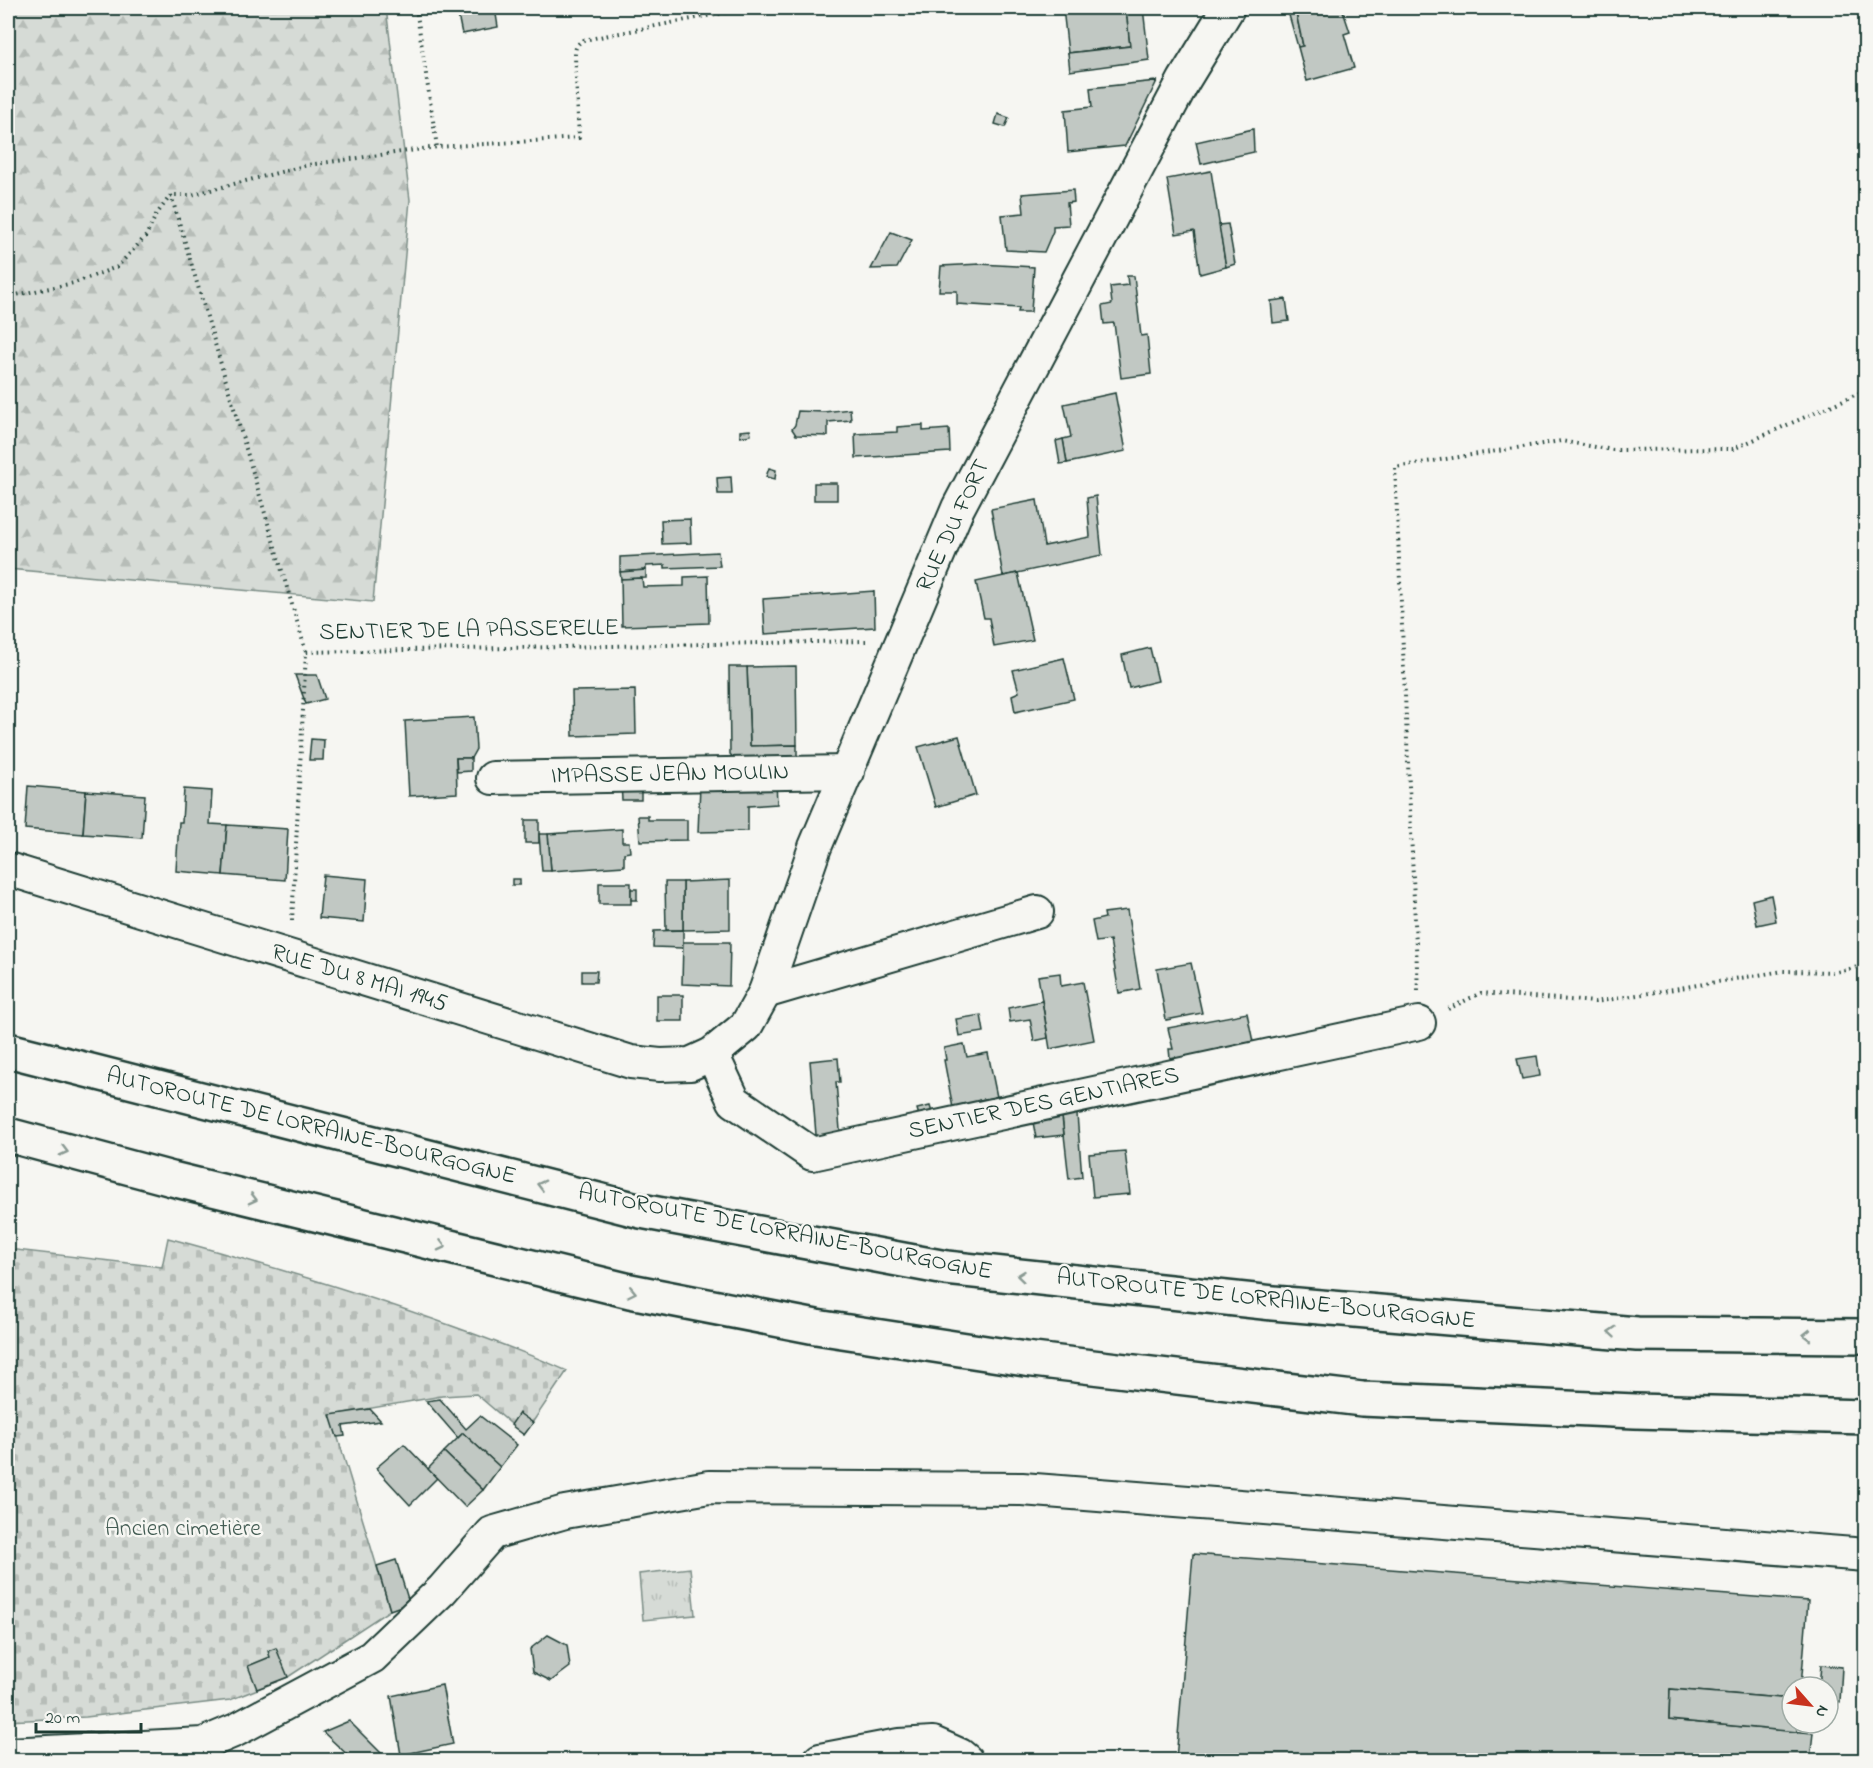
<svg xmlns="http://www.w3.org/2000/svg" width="1873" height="1768" font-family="'Indie Flower',sans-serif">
<defs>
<pattern id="grass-tufts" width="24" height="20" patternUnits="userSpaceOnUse" patternTransform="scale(1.5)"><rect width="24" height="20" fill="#d6dbd6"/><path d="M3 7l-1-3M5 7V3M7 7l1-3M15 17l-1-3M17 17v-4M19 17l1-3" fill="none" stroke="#b7bdb8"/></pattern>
<pattern id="forest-firs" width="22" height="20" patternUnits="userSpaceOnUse" patternTransform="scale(1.5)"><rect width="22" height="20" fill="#d6dbd6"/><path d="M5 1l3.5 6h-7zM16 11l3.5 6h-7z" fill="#b7bdb8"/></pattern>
<pattern id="cemetery-stones" width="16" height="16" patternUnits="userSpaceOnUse" patternTransform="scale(1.5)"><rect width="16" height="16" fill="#d6dbd6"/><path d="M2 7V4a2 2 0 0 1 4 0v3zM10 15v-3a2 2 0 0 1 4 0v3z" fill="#b7bdb8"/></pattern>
</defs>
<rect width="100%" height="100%" fill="#f6f6f2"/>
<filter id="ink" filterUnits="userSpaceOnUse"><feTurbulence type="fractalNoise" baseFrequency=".0167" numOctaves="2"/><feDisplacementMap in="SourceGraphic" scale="12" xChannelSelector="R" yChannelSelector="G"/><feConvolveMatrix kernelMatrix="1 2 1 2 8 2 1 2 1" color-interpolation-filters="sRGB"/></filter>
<g filter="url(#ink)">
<polygon fill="url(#grass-tufts)" stroke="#7a8c85" stroke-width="1.5" points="690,1568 695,1615 643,1620 639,1574"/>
<polygon fill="url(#forest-firs)" stroke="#7a8c85" stroke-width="1.5" points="8,8 386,8 410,200 373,602 8,569"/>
<path fill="url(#cemetery-stones)" stroke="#7a8c85" stroke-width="1.5" d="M168,1238C264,1264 359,1292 452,1326C491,1340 530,1354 567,1371L524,1435L476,1394L442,1396L331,1415L390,1610L288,1677L230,1700L86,1717L8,1721V1249L162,1267Z"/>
<g fill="#c1c8c3" stroke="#1f3d34" stroke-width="1.5">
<polygon points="495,8 498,27 462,34 458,15"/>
<polygon points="1063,8 1126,8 1130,46 1068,53"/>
<polygon points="1126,8 1143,8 1149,60 1070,71 1068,53 1130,46"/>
<polygon points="1287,8 1295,8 1303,46 1298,47"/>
<polygon points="1295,8 1342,8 1350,32 1344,34 1354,68 1307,81 1298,47 1303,46"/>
<polygon points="1157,81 1125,146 1068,152 1065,110 1092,107 1090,88"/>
<polygon points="998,114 1009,118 1005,127 995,124"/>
<polygon points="1253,129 1254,152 1201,164 1196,142"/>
<polygon points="1211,171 1226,267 1200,274 1194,231 1176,234 1167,179"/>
<polygon points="1073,190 1074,202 1067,203 1069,225 1053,226 1053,231 1044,252 1006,250 1002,215 1024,213 1022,194"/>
<polygon points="1228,224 1235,264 1226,267 1219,225"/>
<polygon points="891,232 912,240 897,268 871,269"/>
<polygon points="980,264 1034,267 1031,312 1018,312 1019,308 957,304 957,291 939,291 941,266"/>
<polygon points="1127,276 1134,276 1141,336 1147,335 1151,374 1121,378 1114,323 1104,324 1102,306 1112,304 1110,287 1128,285"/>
<polygon points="1286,299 1289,321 1273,323 1271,301"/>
<polygon points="1115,393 1126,451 1067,463 1063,439 1071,437 1064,404"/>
<polygon points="850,409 851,420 828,422 828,436 796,435 792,429 795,425 798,411 824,412"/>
<polygon points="923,425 923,431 949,429 950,452 856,458 855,434 897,432 897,427"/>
<polygon points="750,430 751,435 740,437 740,431"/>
<polygon points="1063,439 1067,463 1060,464 1056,441"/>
<polygon points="769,468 776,470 775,479 766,477"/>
<polygon points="731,477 732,494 718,494 717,478"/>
<rect x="814" y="483" width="23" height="17"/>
<polygon points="1096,496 1102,555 1003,576 991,509 1037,500 1044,546 1090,537 1087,498"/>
<polygon points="690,519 691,543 662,544 661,520"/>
<polygon points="718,552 720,566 665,568 665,565 646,566 646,570 620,572 620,557"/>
<polygon points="646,570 646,578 621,579 620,572"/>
<polygon points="1018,573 1033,640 994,647 989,618 984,618 976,582"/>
<polygon points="708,576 709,623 622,626 621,579 642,578 643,587 684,586 684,577"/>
<polygon points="874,591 875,627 765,634 763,599"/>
<polygon points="1150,648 1158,681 1129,688 1122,655"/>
<polygon points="1064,658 1074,699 1015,712 1012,695 1019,692 1013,670"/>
<polygon points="796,666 797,745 750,746 747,667"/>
<polygon points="729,667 747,667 750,746 797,745 797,762 737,762 730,754"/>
<polygon points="295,675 317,675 325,699 306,704"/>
<polygon points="635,690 636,734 573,736 572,691"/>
<polygon points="474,717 476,749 471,758 456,758 457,793 409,796 405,721"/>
<polygon points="959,736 976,795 936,807 918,747"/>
<polygon points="311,739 324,740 323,760 309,760"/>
<polygon points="456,758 471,758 471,771 457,772"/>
<polygon points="776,781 777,804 748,806 748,831 698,832 700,786"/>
<polygon points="621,783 641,783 641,800 622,800"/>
<polygon points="28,786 86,791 83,834 25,829"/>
<polygon points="184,789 212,791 210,824 227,825 223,875 176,871 179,822 182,822"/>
<polygon points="86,791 145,795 142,838 83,834"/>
<polygon points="638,816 648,816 648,820 687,820 687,840 640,841"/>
<rect x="525" y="820" width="14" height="23"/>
<polygon points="227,825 288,829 285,880 223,875"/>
<polygon points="622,829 622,842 629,842 630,852 624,853 624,866 551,871 548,834"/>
<polygon points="539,834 548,834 551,871 542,871"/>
<polygon points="323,875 367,879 364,922 319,918"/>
<rect x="512" y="879" width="8" height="6"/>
<polygon points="730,880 730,929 683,930 683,882"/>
<polygon points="665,882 683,882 683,930 666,930"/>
<rect x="599" y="883" width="32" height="21"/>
<rect x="631" y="889" width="6" height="11"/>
<polygon points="1771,895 1776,921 1757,925 1752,900"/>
<polygon points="1127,910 1140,989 1119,993 1110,940 1096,942 1092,921 1105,918 1104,913"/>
<polygon points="683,930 683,948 653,947 654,931"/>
<polygon points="683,942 730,942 729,986 682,984"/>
<polygon points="1191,963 1202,1013 1166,1020 1157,969"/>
<polygon points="582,971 597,971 596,982 582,982"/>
<polygon points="1060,973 1061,986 1083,982 1094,1040 1050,1049 1038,976"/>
<rect x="657" y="995" width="26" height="26"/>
<polygon points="1042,1001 1048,1038 1034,1041 1030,1019 1010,1022 1008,1008"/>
<polygon points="1247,1013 1253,1042 1235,1045 1236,1051 1175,1062 1175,1057 1170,1058 1169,1049 1173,1049 1168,1028"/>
<polygon points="981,1015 984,1032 959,1036 956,1019"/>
<polygon points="964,1044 967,1057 988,1053 997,1097 979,1100 982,1114 955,1119 944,1060 946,1060 944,1048"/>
<polygon points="1537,1056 1540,1076 1522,1079 1517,1059"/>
<polygon points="838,1058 840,1082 836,1082 841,1142 817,1147 810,1061"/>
<polygon points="1076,1102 1082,1177 1069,1179 1061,1108"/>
<polygon points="930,1106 933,1116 920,1119 917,1109"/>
<polygon points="1061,1108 1064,1135 1036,1138 1031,1112"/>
<polygon points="1125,1151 1130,1194 1093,1197 1089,1154"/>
<polygon points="440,1399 466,1429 480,1416 517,1445 500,1467 463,1433 458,1438 426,1401"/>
<polygon points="370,1409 381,1421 343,1426 345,1436 337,1437 330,1415"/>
<polygon points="519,1413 533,1423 524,1435 511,1425"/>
<polygon points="463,1433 500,1467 483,1490 444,1452"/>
<polygon points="404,1444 437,1478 410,1505 376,1468"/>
<polygon points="444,1452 483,1490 465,1507 428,1469"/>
<polygon points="1193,1554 1808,1601 1801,1687 1792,1687 1792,1699 1670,1689 1669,1720 1813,1733 1810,1760 1176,1760"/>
<polygon points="396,1560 408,1599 401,1606 390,1610 377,1566"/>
<polygon points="548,1635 567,1645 570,1667 551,1681 533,1672 530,1649"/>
<polygon points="276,1648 288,1677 257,1689 248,1666 270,1657 268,1651"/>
<polygon points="1821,1665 1842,1667 1840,1702 1828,1701 1828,1687 1819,1687"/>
<polygon points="442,1685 453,1744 401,1755 391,1696"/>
<polygon points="1670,1689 1792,1699 1792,1723 1797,1723 1797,1732 1669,1720"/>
<polygon points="349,1721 388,1760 353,1760 323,1732"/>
</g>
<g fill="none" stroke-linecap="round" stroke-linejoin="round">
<defs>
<g id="minor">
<polyline points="493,778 848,772"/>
<polyline points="8,869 631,1062 660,1065 690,1064 712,1054 746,1026 765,992 815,847 958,508 1184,80 1228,8"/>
<polyline points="765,992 1037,912"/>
<polyline points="712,1054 734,1101 812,1154 1419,1023"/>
<polyline points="8,1754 203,1744 236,1730 372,1657 442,1590 492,1533 565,1512 709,1487 1022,1489 1866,1555"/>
<polyline points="820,1760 899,1745 933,1743 960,1755 966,1760"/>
</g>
<g id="motorway">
<polyline points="8,1050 641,1211 946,1268 1273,1303 1637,1334 1866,1336"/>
<polyline points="8,1135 172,1179 630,1291 816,1327 1025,1359 1362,1399 1635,1411 1866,1417"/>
</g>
</defs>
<use href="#minor" stroke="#1f3d34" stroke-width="36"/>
<use href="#motorway" stroke="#1f3d34" stroke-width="38"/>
<g stroke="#1f3d34" stroke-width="4" stroke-dasharray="1.5 4.5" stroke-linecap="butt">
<polyline points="416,8 437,147"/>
<polyline points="171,195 306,652"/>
<path d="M8,301L16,295L74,283L117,267L146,236L156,215L171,195H191L308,165L437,147L579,138L575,57C575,48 576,44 584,40L748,8"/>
<polyline points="292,921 306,652 866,641"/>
<polyline points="1418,991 1395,467 1561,441 1613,450 1733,449 1866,390"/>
<polyline points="1448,1009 1481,993 1595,1002 1783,971 1837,972 1866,965"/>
</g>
<use href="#minor" stroke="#f6f6f2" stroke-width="32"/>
<use href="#motorway" stroke="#f6f6f2" stroke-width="33"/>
</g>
<defs><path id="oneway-chevron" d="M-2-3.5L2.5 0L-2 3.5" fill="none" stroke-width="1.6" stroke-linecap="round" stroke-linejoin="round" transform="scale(1.5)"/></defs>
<g stroke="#8a9a93">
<use href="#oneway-chevron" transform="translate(64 1151) rotate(15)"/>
<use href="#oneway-chevron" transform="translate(541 1185) rotate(-166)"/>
<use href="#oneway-chevron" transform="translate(253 1199) rotate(14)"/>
<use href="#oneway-chevron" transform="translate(442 1246) rotate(14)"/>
<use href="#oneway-chevron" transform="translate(1021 1276) rotate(-174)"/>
<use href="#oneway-chevron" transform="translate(632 1292) rotate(12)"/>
<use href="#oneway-chevron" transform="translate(1612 1332) rotate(-175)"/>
<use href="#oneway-chevron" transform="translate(1807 1335) rotate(-180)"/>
</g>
</g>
<g text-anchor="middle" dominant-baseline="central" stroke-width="5" stroke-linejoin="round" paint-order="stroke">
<g font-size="24" fill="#1f3d34" stroke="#f6f6f2">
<text transform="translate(954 526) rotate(-65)">RUE DU FORT</text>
<text transform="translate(469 631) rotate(-1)">SENTIER DE LA PASSERELLE</text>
<text transform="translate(670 775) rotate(-1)">IMPASSE JEAN MOULIN</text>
<text transform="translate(359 979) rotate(17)">RUE DU 8 MAI 1945</text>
<text transform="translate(1044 1104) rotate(-12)">SENTIER DES GENTIARES</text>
<text transform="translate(311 1127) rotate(14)">AUTOROUTE DE LORRAINE-BOURGOGNE</text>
<text transform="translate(785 1233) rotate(11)">AUTOROUTE DE LORRAINE-BOURGOGNE</text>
<text transform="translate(1266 1300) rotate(6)">AUTOROUTE DE LORRAINE-BOURGOGNE</text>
</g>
<g font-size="24" fill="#445d54" stroke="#f6f6f2">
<text x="183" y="1529">Ancien cimetière</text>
</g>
</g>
<rect width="1873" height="1768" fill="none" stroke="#f6f6f2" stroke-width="30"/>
<rect x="15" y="15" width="1843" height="1738" fill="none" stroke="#1f3d34" stroke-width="2" filter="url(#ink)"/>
<g transform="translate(1810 1705) rotate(118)"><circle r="28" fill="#f6f6f2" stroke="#a0aca6" stroke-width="1.5"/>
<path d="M0-4.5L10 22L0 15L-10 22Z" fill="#c8321e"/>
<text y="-9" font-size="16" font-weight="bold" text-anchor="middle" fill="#1f3d34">N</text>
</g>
<path d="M36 1723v9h105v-9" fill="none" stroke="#1f3d34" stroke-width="3"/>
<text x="45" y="1723" font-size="18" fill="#1f3d34" stroke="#f6f6f2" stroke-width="4.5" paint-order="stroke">20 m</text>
</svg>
